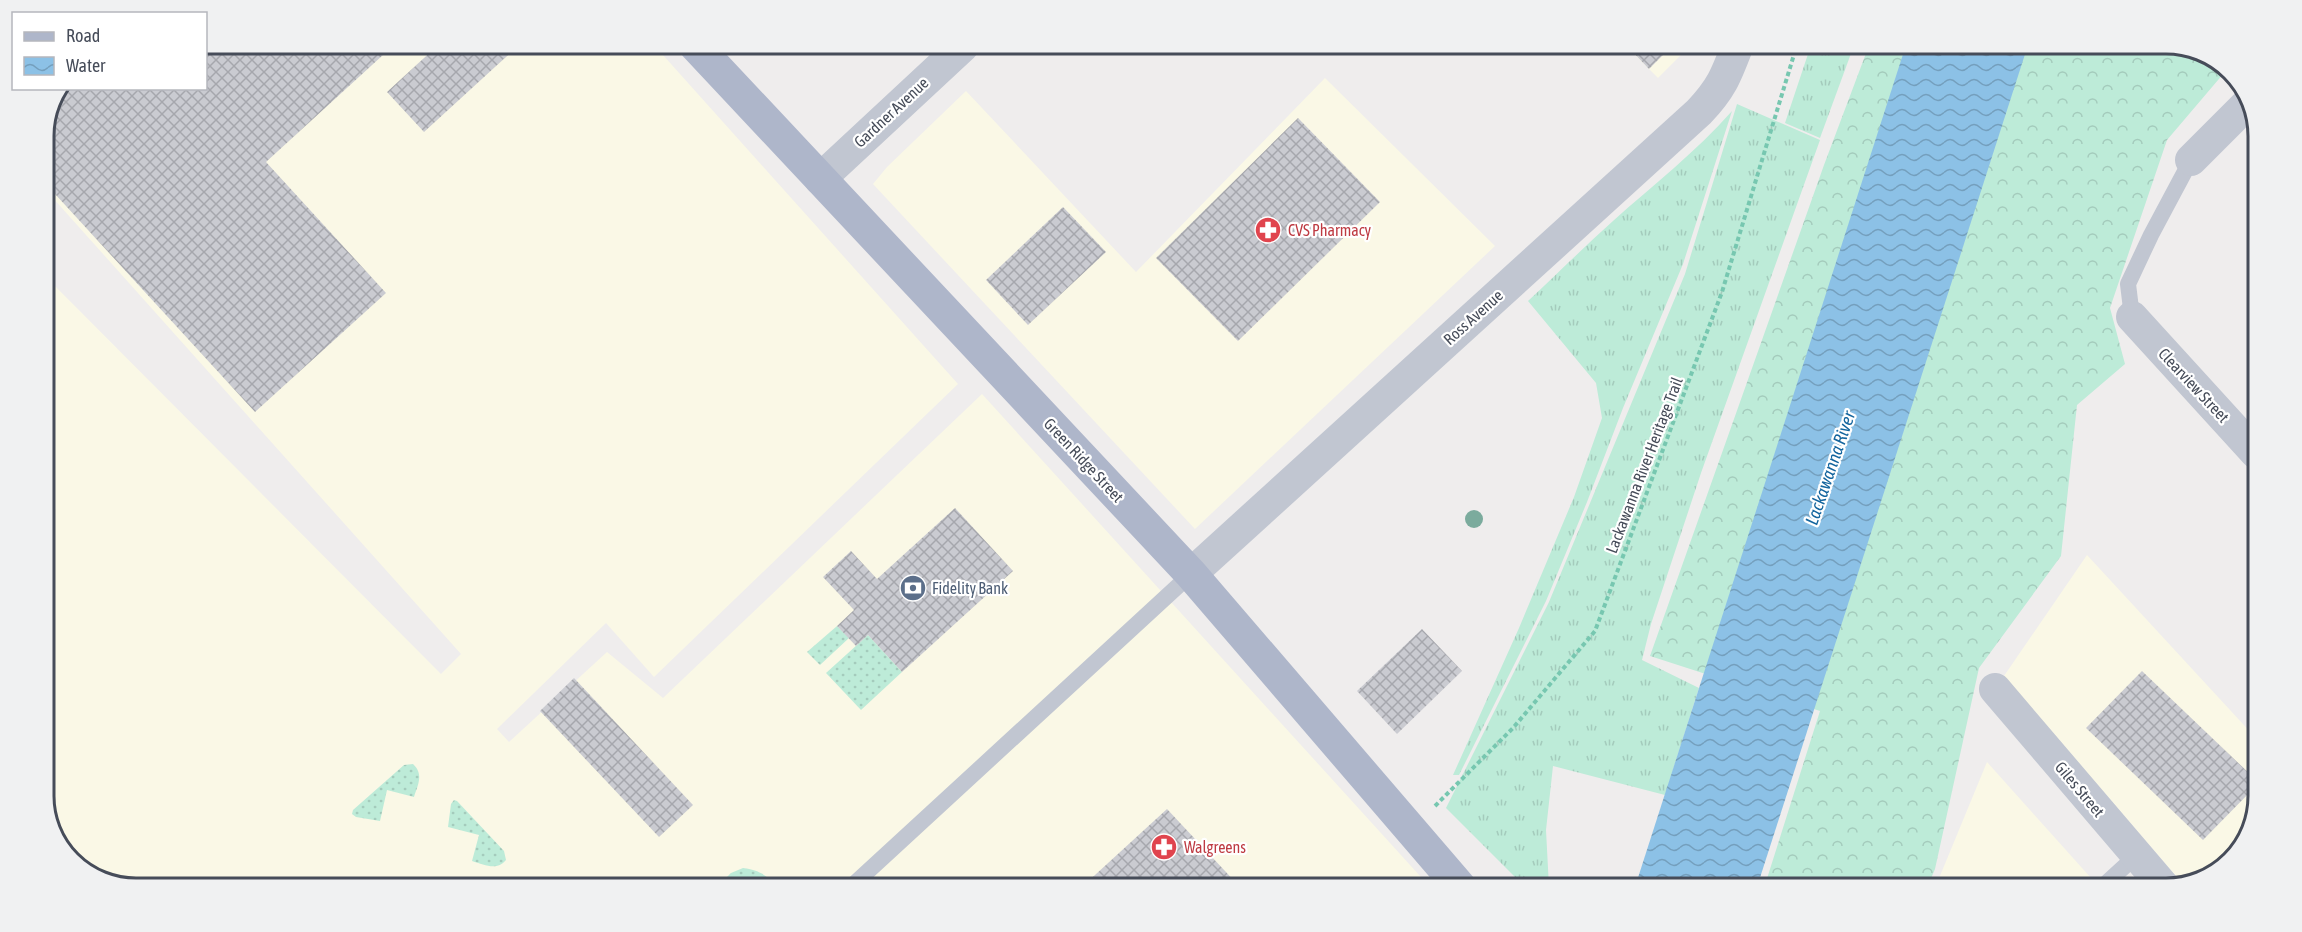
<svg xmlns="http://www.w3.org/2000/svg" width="2302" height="932" font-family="'Asap Condensed',sans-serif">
<defs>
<pattern id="grass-tufts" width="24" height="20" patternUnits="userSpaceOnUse" patternTransform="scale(1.5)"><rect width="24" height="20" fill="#bdebd8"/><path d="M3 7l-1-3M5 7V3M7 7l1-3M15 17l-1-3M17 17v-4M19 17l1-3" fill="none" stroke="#a4cbbc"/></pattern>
<pattern id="forest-crowns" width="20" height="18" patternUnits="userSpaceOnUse" patternTransform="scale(1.5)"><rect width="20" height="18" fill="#bdebd8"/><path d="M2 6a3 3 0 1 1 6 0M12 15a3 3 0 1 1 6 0" fill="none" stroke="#a4cbbc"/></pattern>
<pattern id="garden-dots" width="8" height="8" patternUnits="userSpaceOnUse" patternTransform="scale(1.5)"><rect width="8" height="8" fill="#bdebd8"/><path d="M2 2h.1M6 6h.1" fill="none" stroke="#a4cbbc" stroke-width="1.8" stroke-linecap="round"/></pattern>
<pattern id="water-waves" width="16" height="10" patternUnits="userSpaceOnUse" patternTransform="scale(1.5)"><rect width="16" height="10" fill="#8cc1e6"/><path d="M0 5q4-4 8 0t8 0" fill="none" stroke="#749fbd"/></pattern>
<pattern id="building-cross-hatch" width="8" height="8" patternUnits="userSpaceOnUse" patternTransform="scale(1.5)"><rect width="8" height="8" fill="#cacbd1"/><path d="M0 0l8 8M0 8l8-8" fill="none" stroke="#a6a7ad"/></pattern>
</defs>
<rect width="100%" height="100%" fill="#efeded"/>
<g fill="#faf8e6">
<polygon points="206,44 654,45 958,384 654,677 606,623 497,729 509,742 607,652 663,698 982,394 1430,887 106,883 62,852 44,802 44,275 441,674 461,654 44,188 44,131 63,89 206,88"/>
<polygon points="1627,47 1689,47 1658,78"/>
<polygon points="1325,78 1495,246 1195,529 873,184 887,167 966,91 1136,272"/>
<polygon points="2087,555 2254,736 2253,826 2222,870 2182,883 2004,676"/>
<polygon points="1987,762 2100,888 1935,888"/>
</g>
<g fill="url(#grass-tufts)">
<polygon points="1810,48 1853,48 1820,138 1785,123"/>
<polygon points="1737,104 1820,140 1701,473 1651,624 1642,660 1699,688 1665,795 1553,766 1546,830 1549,887 1525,887 1446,808 1549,602 1685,274"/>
<path d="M1732,111L1683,264L1623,408L1587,502L1546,601L1459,775H1453L1519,628L1574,497L1602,418L1596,383L1528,301C1556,275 1584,247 1613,221C1653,185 1696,152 1732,111Z"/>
</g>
<polygon fill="url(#forest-crowns)" points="1868,48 2196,49 2218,64 2224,73 2167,140 2110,308 2125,364 2077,405 2061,556 1979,668 1935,869 1927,888 1764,888 1820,711 1650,656 1824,165"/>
<g fill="url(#garden-dots)">
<polygon points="837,626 849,638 820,665 807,652"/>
<polygon points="868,635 902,672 861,710 826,673"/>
<path d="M413,764C424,774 418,785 414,797L387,790L380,821L356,817L352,814L353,810L404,765Z"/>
<path d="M454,800L457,801L504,851L506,860C497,871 485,865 472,861L479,835L448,827L451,804Z"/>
<path d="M743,868C758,870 765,874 776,885H719L731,873Z"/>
</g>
<polygon fill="url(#water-waves)" points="1905,48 2027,48 1757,887 1635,887"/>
<g fill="url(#building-cross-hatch)">
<polygon points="206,44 395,44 266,162 386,293 255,412 44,182 44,131 63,88 206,88"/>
<polygon points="433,44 520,44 424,132 387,92 436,47"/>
<polygon points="1628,47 1671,47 1649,69"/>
<polygon points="1298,118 1380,202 1238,341 1156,258"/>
<polygon points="1063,207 1106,252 1028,325 986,280"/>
<polygon points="955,508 1013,571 902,672 868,635 856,646 837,626 854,610 823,577 851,551 877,579"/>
<polygon points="1422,629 1462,671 1397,734 1357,691"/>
<polygon points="2142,671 2254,778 2254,788 2203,840 2086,728"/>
<polygon points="574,678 693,805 659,837 540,711"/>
<polygon points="1167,809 1239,886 1083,886"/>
</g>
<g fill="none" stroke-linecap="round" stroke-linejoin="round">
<polyline stroke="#77c7b0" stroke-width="4" stroke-dasharray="4.5 3" stroke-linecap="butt" points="1435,806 1513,728 1595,631 1722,292 1796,48"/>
<g stroke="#c1c6d1" stroke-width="16">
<polyline points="2132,317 2128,284 2151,235 2191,160"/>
<polyline points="853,885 1191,574"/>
<polyline points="2101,888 2137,855"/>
</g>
<g stroke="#c1c6d1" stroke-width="32">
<polyline points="2191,160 2248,103"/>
<polyline points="820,179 963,46"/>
<polyline points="2132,317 2256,453"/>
<path d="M1191,574L1699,112C1721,89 1726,76 1737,47"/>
<polyline points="1995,689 2165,888"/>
</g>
<polyline stroke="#aeb6ca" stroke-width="33" points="695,45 1191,574 1460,887"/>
</g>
<circle fill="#7bab9d" cx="1474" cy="519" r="9"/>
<defs>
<symbol id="pharmacy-disc" viewBox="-11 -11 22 22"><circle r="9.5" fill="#e0444e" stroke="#fff"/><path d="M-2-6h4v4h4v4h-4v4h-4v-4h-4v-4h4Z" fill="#fff"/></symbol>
<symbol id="bank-disc" viewBox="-11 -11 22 22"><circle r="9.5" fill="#5c6f8a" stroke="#fff"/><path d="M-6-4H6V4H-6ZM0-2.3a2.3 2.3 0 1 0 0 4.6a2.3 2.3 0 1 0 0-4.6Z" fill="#fff"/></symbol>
</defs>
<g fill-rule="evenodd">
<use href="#pharmacy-disc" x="1253" y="215" width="30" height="30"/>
<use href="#bank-disc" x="898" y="573" width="30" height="30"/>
<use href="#pharmacy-disc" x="1149" y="832" width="30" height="30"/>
</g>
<g text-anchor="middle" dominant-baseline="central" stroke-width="4.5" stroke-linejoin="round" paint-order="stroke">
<g font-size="16" fill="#464c59" stroke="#fff">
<text transform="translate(891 112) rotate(-43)">Gardner Avenue</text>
<text transform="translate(1473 317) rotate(-42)">Ross Avenue</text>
<text transform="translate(2194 385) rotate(47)">Clearview Street</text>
<text transform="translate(1084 460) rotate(47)">Green Ridge Street</text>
<text transform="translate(1644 465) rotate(-69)">Lackawanna River Heritage Trail</text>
<text transform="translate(2080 789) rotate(50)">Giles Street</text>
</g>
<g font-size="16" fill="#be3a42" stroke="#fff" text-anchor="start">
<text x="1288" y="230">CVS Pharmacy</text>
<text x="1184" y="847">Walgreens</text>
</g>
<g font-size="16" fill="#4e5e75" stroke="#fff" text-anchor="start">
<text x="932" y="588">Fidelity Bank</text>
</g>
<g font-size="18" font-style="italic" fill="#14659e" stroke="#fff">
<text transform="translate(1830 468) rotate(-71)">Lackawanna River</text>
</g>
</g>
<path d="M0 0H2302V932H0ZM136 54H2166A82 82 0 0 1 2248 136V796A82 82 0 0 1 2166 878H136A82 82 0 0 1 54 796V136A82 82 0 0 1 136 54Z" fill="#f0f1f2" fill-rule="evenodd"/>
<path fill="none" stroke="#464c59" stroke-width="3" d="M136 54H2166A82 82 0 0 1 2248 136V796A82 82 0 0 1 2166 878H136A82 82 0 0 1 54 796V136A82 82 0 0 1 136 54Z"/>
<rect x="12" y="12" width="195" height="78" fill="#ffffff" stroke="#b5b7bd" stroke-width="1.5"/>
<rect x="24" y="32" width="30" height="9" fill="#aeb6ca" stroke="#b5b7bd" stroke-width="1.5"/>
<text x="66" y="42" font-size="18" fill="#464c59">Road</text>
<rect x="24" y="57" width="30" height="18" fill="url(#water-waves)" stroke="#b5b7bd" stroke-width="1.5"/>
<text x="66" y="72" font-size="18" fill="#464c59">Water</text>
</svg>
